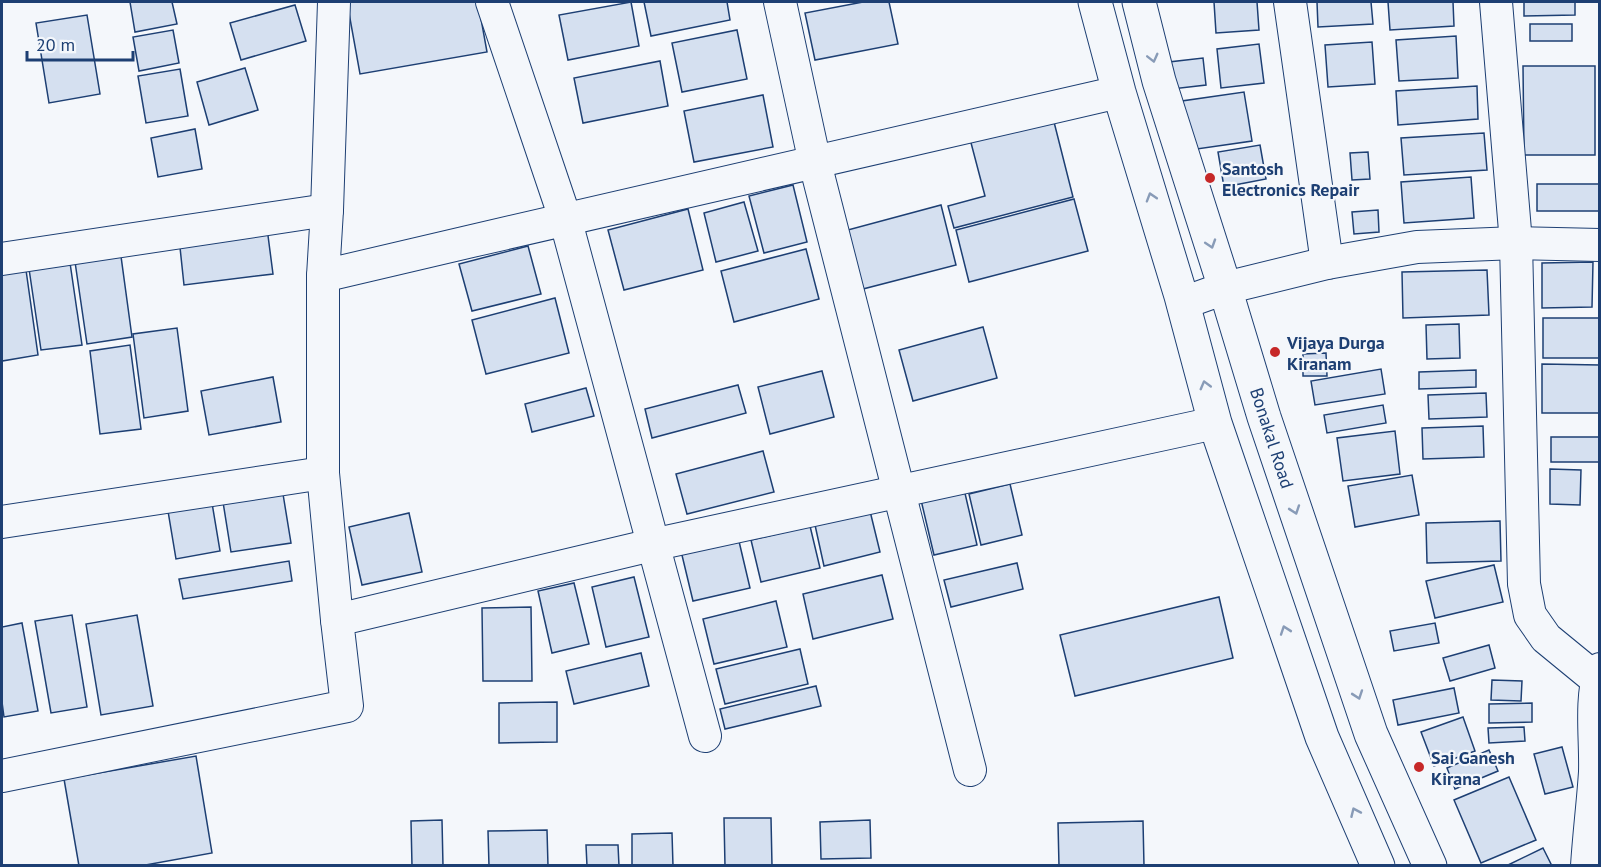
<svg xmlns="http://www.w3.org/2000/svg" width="1601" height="867" font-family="'PT Sans',sans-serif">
<rect width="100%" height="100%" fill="#f4f7fb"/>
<g fill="#d5e0f0" stroke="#1d3f73" stroke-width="1.5">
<polygon points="130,2 172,2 177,24 135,32"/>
<polygon points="347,2 478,2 487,52 360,74"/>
<polygon points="631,2 639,46 568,60 559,15"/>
<polygon points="644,2 727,2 730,20 651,36"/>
<polygon points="863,2 889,2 898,44 815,60 805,13"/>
<polygon points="1214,2 1257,2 1259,30 1216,33"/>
<polygon points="1317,2 1371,2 1373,24 1318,27"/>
<polygon points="1388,2 1453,2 1454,26 1390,30"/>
<polygon points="1524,2 1575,2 1575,15 1524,16"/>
<polygon points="295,5 306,41 241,60 230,23"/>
<polygon points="87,15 100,94 49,103 36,23"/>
<rect x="1530" y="24" width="42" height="17"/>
<polygon points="173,30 179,63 139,71 133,37"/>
<polygon points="737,30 747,79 682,92 672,43"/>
<polygon points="1456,36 1458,78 1399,81 1396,40"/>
<polygon points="1372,42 1375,84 1328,87 1325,45"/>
<polygon points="1259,44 1264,83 1221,88 1217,49"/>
<polygon points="1203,58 1206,85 1172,89 1169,62"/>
<polygon points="660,61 668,106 583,123 574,78"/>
<polygon points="1523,66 1595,66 1595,155 1524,155"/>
<polygon points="245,68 258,110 209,125 197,82"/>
<polygon points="180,69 188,116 146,123 138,76"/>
<polygon points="1477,86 1478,119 1398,125 1396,91"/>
<polygon points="1244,92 1252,141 1190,150 1182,101"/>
<polygon points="763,95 773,147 694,162 684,111"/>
<polygon points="1053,118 1073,197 954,228 948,206 985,196 970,139"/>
<polygon points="195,129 202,169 158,177 151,138"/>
<polygon points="1484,133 1487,170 1404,175 1401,138"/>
<polygon points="1260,145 1266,179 1224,187 1218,152"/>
<polygon points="1368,152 1370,179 1352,180 1350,153"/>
<polygon points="1471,177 1474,218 1404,223 1401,182"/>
<rect x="1537" y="184" width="63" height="27"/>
<polygon points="793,185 807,242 764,253 749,196"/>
<polygon points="1074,199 1088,251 969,282 956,230"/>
<polygon points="744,202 758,251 716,262 704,213"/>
<polygon points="941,205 956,265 859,290 844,231"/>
<polygon points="688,209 703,270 624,290 608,230"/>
<polygon points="1378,210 1379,232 1354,234 1352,212"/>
<polygon points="267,228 273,274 184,285 179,238"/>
<polygon points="528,246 541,294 472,311 459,264"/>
<polygon points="120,249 132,337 87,344 74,255"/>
<polygon points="806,249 819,299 734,322 721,271"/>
<polygon points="69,256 82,345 41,350 28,262"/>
<polygon points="1593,262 1592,307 1542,308 1542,263"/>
<polygon points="25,263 38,355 2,361 2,266"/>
<polygon points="1487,270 1489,315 1403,318 1402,272"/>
<polygon points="555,298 569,353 486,374 472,320"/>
<rect x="1543" y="318" width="57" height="40"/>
<polygon points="1459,324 1460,358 1427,359 1426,325"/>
<polygon points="983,327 997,378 913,401 899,350"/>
<polygon points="177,328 188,411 144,418 133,334"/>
<polygon points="130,345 141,429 100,434 90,351"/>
<polygon points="1326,353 1327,376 1303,376 1303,354"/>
<polygon points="1542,364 1600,365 1600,413 1542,413"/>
<polygon points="1381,369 1385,394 1315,405 1311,381"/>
<polygon points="1476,370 1476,387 1419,389 1419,372"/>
<polygon points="822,371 834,417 770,434 758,387"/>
<polygon points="273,377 281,422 209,435 201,391"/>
<polygon points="738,385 746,413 652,438 645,409"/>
<polygon points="586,388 594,416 532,432 525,404"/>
<polygon points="1486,393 1487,417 1429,419 1428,395"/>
<polygon points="1383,405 1386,423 1327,433 1324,415"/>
<polygon points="1483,426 1484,457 1423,459 1422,428"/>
<polygon points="1395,431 1400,474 1343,481 1337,438"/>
<rect x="1551" y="437" width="49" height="25"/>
<polygon points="763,451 774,492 687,514 676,474"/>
<polygon points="1550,469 1581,470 1580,505 1550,504"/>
<polygon points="1412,475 1419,515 1355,527 1348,486"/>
<polygon points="1010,484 1022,535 981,545 969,494"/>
<polygon points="964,489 977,545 934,555 921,500"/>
<polygon points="283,494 291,543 231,552 223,502"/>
<polygon points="212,503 220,551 176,559 168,511"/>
<polygon points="870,511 880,552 824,566 815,525"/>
<polygon points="409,513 422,572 362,585 349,527"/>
<polygon points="1500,521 1501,561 1427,563 1426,523"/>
<polygon points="810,526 820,568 761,582 751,540"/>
<polygon points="738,537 750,588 693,601 681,551"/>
<polygon points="289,561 292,581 183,599 179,579"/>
<polygon points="1017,563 1023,589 951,607 944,580"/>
<polygon points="1494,565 1503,602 1435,618 1426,581"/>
<polygon points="882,575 893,619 813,639 803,594"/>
<polygon points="634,577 649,637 606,647 592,587"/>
<polygon points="574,583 589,644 552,653 538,591"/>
<polygon points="1219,597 1233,658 1075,696 1060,635"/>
<polygon points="776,601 787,647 714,664 703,619"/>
<polygon points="531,607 532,681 483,681 482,608"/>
<polygon points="72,615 87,707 51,713 35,621"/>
<polygon points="137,615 153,706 101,715 86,624"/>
<polygon points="22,623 38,711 4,717 2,702 2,627"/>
<polygon points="1435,623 1439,643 1394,651 1390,631"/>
<polygon points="1489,645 1495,668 1450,681 1443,658"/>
<polygon points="800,649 808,684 725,704 716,669"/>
<polygon points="641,653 649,686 574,704 566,671"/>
<polygon points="1492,680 1522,681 1521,701 1491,700"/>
<polygon points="816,686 821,706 725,729 720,709"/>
<polygon points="1454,688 1459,713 1398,725 1393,700"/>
<polygon points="557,702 557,742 499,743 499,703"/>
<polygon points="1532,703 1532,722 1489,723 1489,704"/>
<polygon points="1463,717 1475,751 1434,766 1421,732"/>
<polygon points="1524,727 1525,741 1489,743 1488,728"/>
<polygon points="1562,747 1573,787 1545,794 1534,754"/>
<polygon points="1489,750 1498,771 1455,789 1447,768"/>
<polygon points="196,756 212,853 140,866 79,866 64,779"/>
<polygon points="1509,777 1536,840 1481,863 1454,800"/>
<polygon points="724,818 771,818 772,866 725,866"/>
<polygon points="442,820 443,866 412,866 411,821"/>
<polygon points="870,820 871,858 821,859 820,822"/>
<polygon points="1143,821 1144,866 1059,866 1058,823"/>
<polygon points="547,830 548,866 489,866 488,831"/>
<polygon points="672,833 673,866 632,866 632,834"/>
<polygon points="586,845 618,845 619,866 587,866"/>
<polygon points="1543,848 1552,866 1506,866"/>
</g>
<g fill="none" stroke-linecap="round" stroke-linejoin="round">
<defs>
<g id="minor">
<polyline points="492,2 565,218 705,736"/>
<polyline points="780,2 815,163 970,770"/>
<polyline points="1290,2 1327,263"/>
<polyline points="1496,2 1516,243 1524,584 1530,615 1546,638 1596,679"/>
<polyline points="327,210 334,2"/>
<path d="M2,259L327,210L323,276C588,213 854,154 1119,92"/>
<polyline points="323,276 323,473 337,620"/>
<polyline points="1183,303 1225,288 1327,263 1417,247 1516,243 1600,245"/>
<polyline points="2,522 323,473"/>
<polyline points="2,776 347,706 337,620 652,545 1215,423"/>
<path d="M1587,866C1589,834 1593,803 1595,772C1596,738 1590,702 1600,669"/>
</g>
<g id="secondary">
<polyline points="1095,2 1119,92 1181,296 1215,423 1322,737 1378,866"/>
<polyline points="1139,2 1159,81 1225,288 1264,417 1371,734 1430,866"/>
</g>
</defs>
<use href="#minor" stroke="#1d3f73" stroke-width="34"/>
<use href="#secondary" stroke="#1d3f73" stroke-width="35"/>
<use href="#minor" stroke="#f4f7fb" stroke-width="32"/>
<use href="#secondary" stroke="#f4f7fb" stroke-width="33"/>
</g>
<defs><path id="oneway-chevron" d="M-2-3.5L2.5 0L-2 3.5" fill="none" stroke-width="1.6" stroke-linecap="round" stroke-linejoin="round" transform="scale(1.5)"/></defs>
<g stroke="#889bb7">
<use href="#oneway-chevron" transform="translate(1153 58) rotate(76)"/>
<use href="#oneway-chevron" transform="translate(1151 197) rotate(-107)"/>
<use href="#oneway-chevron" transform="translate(1211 244) rotate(72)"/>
<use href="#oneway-chevron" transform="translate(1205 385) rotate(-105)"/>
<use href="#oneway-chevron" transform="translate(1295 510) rotate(71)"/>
<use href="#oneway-chevron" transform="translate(1285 630) rotate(-109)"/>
<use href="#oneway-chevron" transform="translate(1358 695) rotate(71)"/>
<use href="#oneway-chevron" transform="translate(1355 812) rotate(-114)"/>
</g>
<g fill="#c62828" stroke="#f4f7fb" stroke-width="2">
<circle cx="1210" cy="178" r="6"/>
<circle cx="1275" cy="352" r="6"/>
<circle cx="1419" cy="767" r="6"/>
</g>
<g text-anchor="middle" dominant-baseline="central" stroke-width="4.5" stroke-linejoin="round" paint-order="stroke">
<g font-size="18" font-weight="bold" fill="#1d3f73" stroke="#f4f7fb" text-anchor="start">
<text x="1222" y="168">Santosh<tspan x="1222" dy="21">Electronics Repair</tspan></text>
<text x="1287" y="342">Vijaya Durga<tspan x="1287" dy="21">Kiranam</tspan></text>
<text x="1431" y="757">Sai Ganesh<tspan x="1431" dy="21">Kirana</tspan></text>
</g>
<g font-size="18" fill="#1d3f73" stroke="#f4f7fb">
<text transform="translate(1272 438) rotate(72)">Bonakal Road</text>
</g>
</g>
<rect width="1601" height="867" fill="none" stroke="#1d3f73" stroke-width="6"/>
<path d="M27 51v9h106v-9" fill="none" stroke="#1d3f73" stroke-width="3"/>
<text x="36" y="51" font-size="18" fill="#1d3f73" stroke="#f4f7fb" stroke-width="4.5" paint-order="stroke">20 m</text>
</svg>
